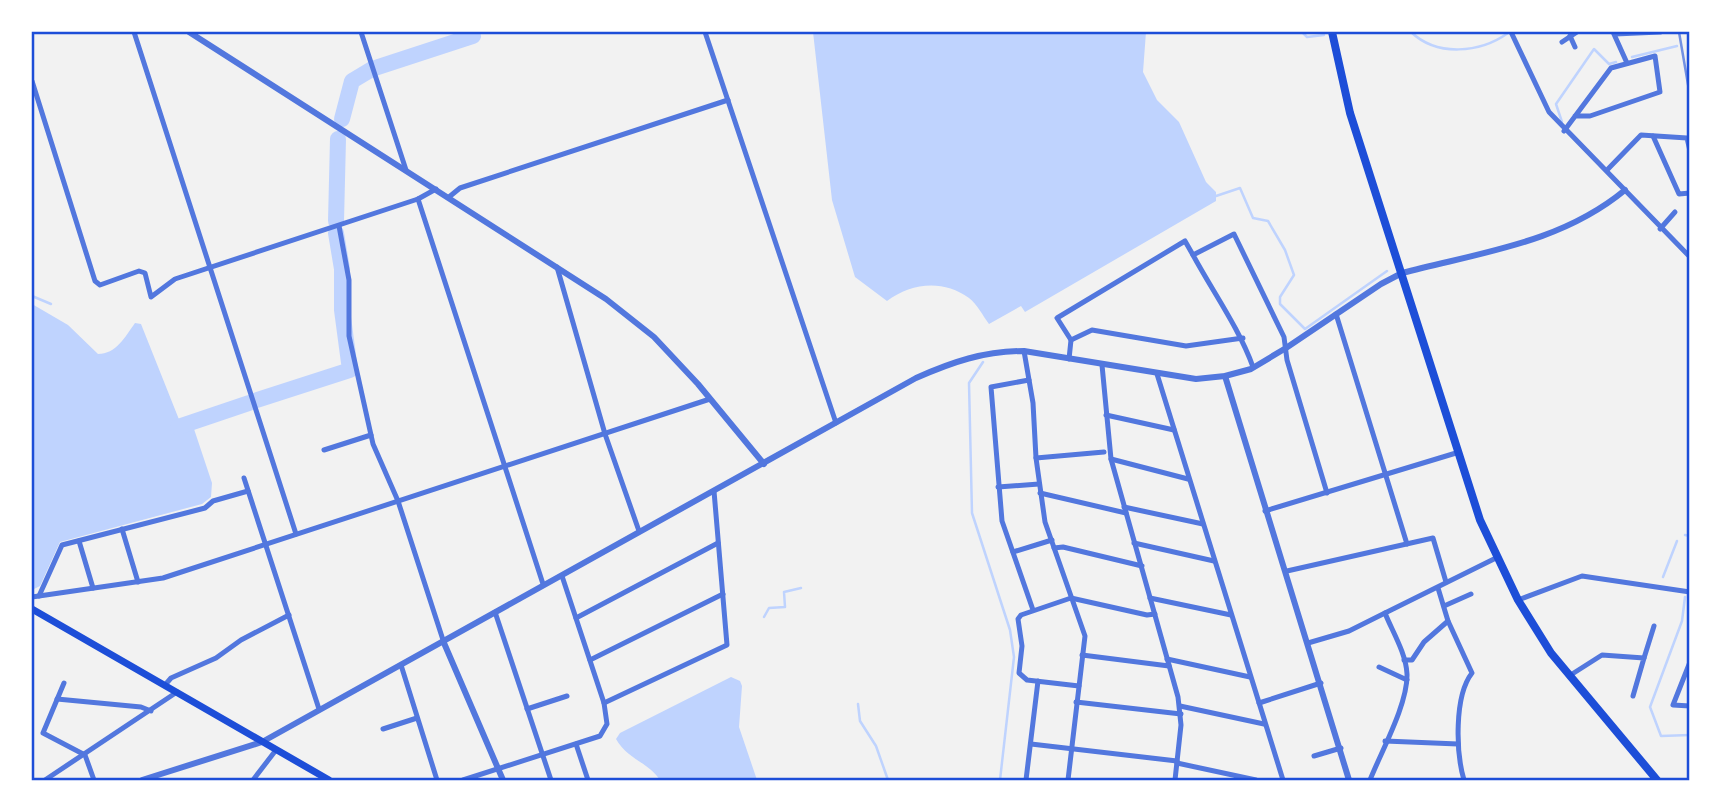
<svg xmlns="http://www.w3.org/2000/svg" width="1721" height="812" font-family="Barlow,sans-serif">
<rect width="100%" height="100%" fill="#f2f2f2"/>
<g fill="#bfd3fe">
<path d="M813,32H1146L1143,72L1157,100L1179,122L1206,182L1216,192V201L1025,312L1021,306L989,324C983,316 977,304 969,298C943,279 911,283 887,301L855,277L832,200Z"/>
<path d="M32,304L68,325L98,354C116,354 125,337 135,323L141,324L182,427L192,423L212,483L211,497L202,504L60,542L40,586L32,590Z"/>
<path d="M731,677L740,681L742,686L739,727L757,780H660C648,762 627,759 616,739L620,733Z"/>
</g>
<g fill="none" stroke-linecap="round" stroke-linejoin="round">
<g stroke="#bfd3fe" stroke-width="2.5">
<polyline points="1302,32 1307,37 1324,35"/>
<polyline points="1340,32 1343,32"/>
<path d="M1411,32C1437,57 1480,53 1508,33"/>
<polyline points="1632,57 1677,46"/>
<polyline points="1562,122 1556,104 1594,49 1609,64 1616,62"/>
<polyline points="1216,196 1240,188 1253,218 1268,221 1285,250 1294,275 1280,297 1280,304 1305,329 1387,271"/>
<polyline points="32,296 51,304"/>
<polyline points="983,362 969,383 972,513 1010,630 1014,657 1000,780"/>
<polyline points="1685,535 1690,536"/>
<polyline points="1663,577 1677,541"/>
<polyline points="1685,597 1682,621 1650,707 1661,736 1690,735"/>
<polyline points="764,617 769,608 785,607 784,592 801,588"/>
<polyline points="858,704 860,721 876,746 888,780"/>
</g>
<g stroke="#bfd3fe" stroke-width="16">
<polyline points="342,119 352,81 372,69 473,36 471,32"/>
<polyline points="336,221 338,139"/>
<polyline points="257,400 350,370 342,310 342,269 336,233"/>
<polyline points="178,427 249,403"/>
</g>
<g stroke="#5277de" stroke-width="5">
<polyline points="134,32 296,534"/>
<polyline points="361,32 406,170"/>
<polyline points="705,32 836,423"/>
<polyline points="1511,32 1549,112 1690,257"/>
<polyline points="1613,32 1627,63"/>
<polyline points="1615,34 1660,32"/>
<polyline points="1570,36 1575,47"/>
<polyline points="1562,42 1577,32"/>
<polyline points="32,81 95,281 100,285 139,271 145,273 151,297 175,279 418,199 436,189"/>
<polyline points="1564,131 1611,68 1655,56 1660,92 1590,116 1575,116"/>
<polyline points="1653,136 1679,194 1690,193"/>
<polyline points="1608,169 1641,135 1687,138 1690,151"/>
<polyline points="449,197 460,188 728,100"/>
<polyline points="418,199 543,584"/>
<polyline points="339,226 349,280 349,336 373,444 398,501 444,643"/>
<polyline points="1660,229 1675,212"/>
<polyline points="557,267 605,434 639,531"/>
<polyline points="1336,314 1407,544"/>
<polyline points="1071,340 1092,330 1186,346 1243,338"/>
<polyline points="1024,351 1033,403 1036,458 1045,522 1085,636 1068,780"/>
<polyline points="1069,359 1071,340 1057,318 1185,241 1193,255"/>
<polyline points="1102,365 1111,459 1178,697 1181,725 1175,780"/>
<path d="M1253,367C1239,328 1213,292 1193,255L1234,234L1284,337L1287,360L1327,493"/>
<polyline points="1157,374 1283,780"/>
<polyline points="1029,380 991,387 1002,521 1033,610"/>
<polyline points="1106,415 1174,430"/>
<polyline points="324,450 371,435"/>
<polyline points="1036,458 1104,452"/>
<polyline points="1111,459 1188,479"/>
<polyline points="244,478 319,709"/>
<polyline points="998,487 1039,484"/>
<polyline points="1040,493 1126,513"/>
<polyline points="1124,507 1203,524"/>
<polyline points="1265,511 1456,453"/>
<polyline points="122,529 138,582"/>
<polyline points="79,541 93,588"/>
<polyline points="1134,543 1214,561"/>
<polyline points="1054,548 1063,547 1142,566"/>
<polyline points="1013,552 1052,540"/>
<polyline points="1287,571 1433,538 1446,582"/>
<path d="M1438,588L1448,621L1472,673C1454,696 1456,753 1464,780"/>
<polyline points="39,596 62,545 205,508 213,501 248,491"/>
<polyline points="32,597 163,578 710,399"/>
<polyline points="1150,598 1231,615"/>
<polyline points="1518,600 1582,576 1690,592"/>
<polyline points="1444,606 1471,594"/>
<polyline points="495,612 551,780"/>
<polyline points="576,618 718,543"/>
<polyline points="1308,643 1349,631 1385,613"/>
<polyline points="1082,655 1169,666"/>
<polyline points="1644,658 1654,626"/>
<polyline points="1167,659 1250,677"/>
<polyline points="590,660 723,594"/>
<polyline points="1404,660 1412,660 1424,642 1448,621"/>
<polyline points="1690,662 1673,705 1690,706"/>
<polyline points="401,665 437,780"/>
<polyline points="1379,667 1407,680"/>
<polyline points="1569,676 1602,655 1644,658 1633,696"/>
<polyline points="64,683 43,733 85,755 94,780"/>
<polyline points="165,685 171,678 216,658 241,640 289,615"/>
<polyline points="1079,686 1027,680 1019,673 1022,646 1018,619 1021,615 1071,598 1147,615 1155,614"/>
<polyline points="57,699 141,707 151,711"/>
<polyline points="1076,702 1181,714"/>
<polyline points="604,703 727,645 714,491"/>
<polyline points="1259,703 1321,683"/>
<polyline points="1180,706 1264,724"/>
<polyline points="527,709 567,696"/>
<polyline points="383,729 417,718"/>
<polyline points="1385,741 1458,744"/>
<polyline points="576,744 588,780"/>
<polyline points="1031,744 1177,761"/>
<polyline points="1314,756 1341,748"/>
<polyline points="1177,763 1256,780"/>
<polyline points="45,780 177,692"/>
<polyline points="253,780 276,750"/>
<polyline points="463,780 600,736 607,724 604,703 562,576"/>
<polyline points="1026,780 1038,681"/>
<path d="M1370,780C1381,752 1408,704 1407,674C1406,653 1392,631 1385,613L1498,557"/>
</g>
<g stroke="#5277de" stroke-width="6">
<polyline points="189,32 606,299 654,337 698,384 764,464"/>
<polyline points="1225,376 1349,780"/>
<polyline points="444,643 503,780"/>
<path d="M142,780L262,742L916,378C952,362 984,351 1024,351L1196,379L1225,376L1251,369L1286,348L1381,284L1402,273C1482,252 1561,243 1625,190"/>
</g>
<polyline stroke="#1d4ed8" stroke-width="7" points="32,609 329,780"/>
<polyline stroke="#1d4ed8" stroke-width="8" points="1332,32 1350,113 1480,520 1518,600 1551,653 1657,780"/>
<polyline stroke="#7290e2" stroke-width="2.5" points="1679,32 1690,96"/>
</g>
<rect width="1721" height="812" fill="none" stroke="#ffffff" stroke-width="66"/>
<rect x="33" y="33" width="1655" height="746" fill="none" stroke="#1d4ed8" stroke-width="2.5"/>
</svg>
